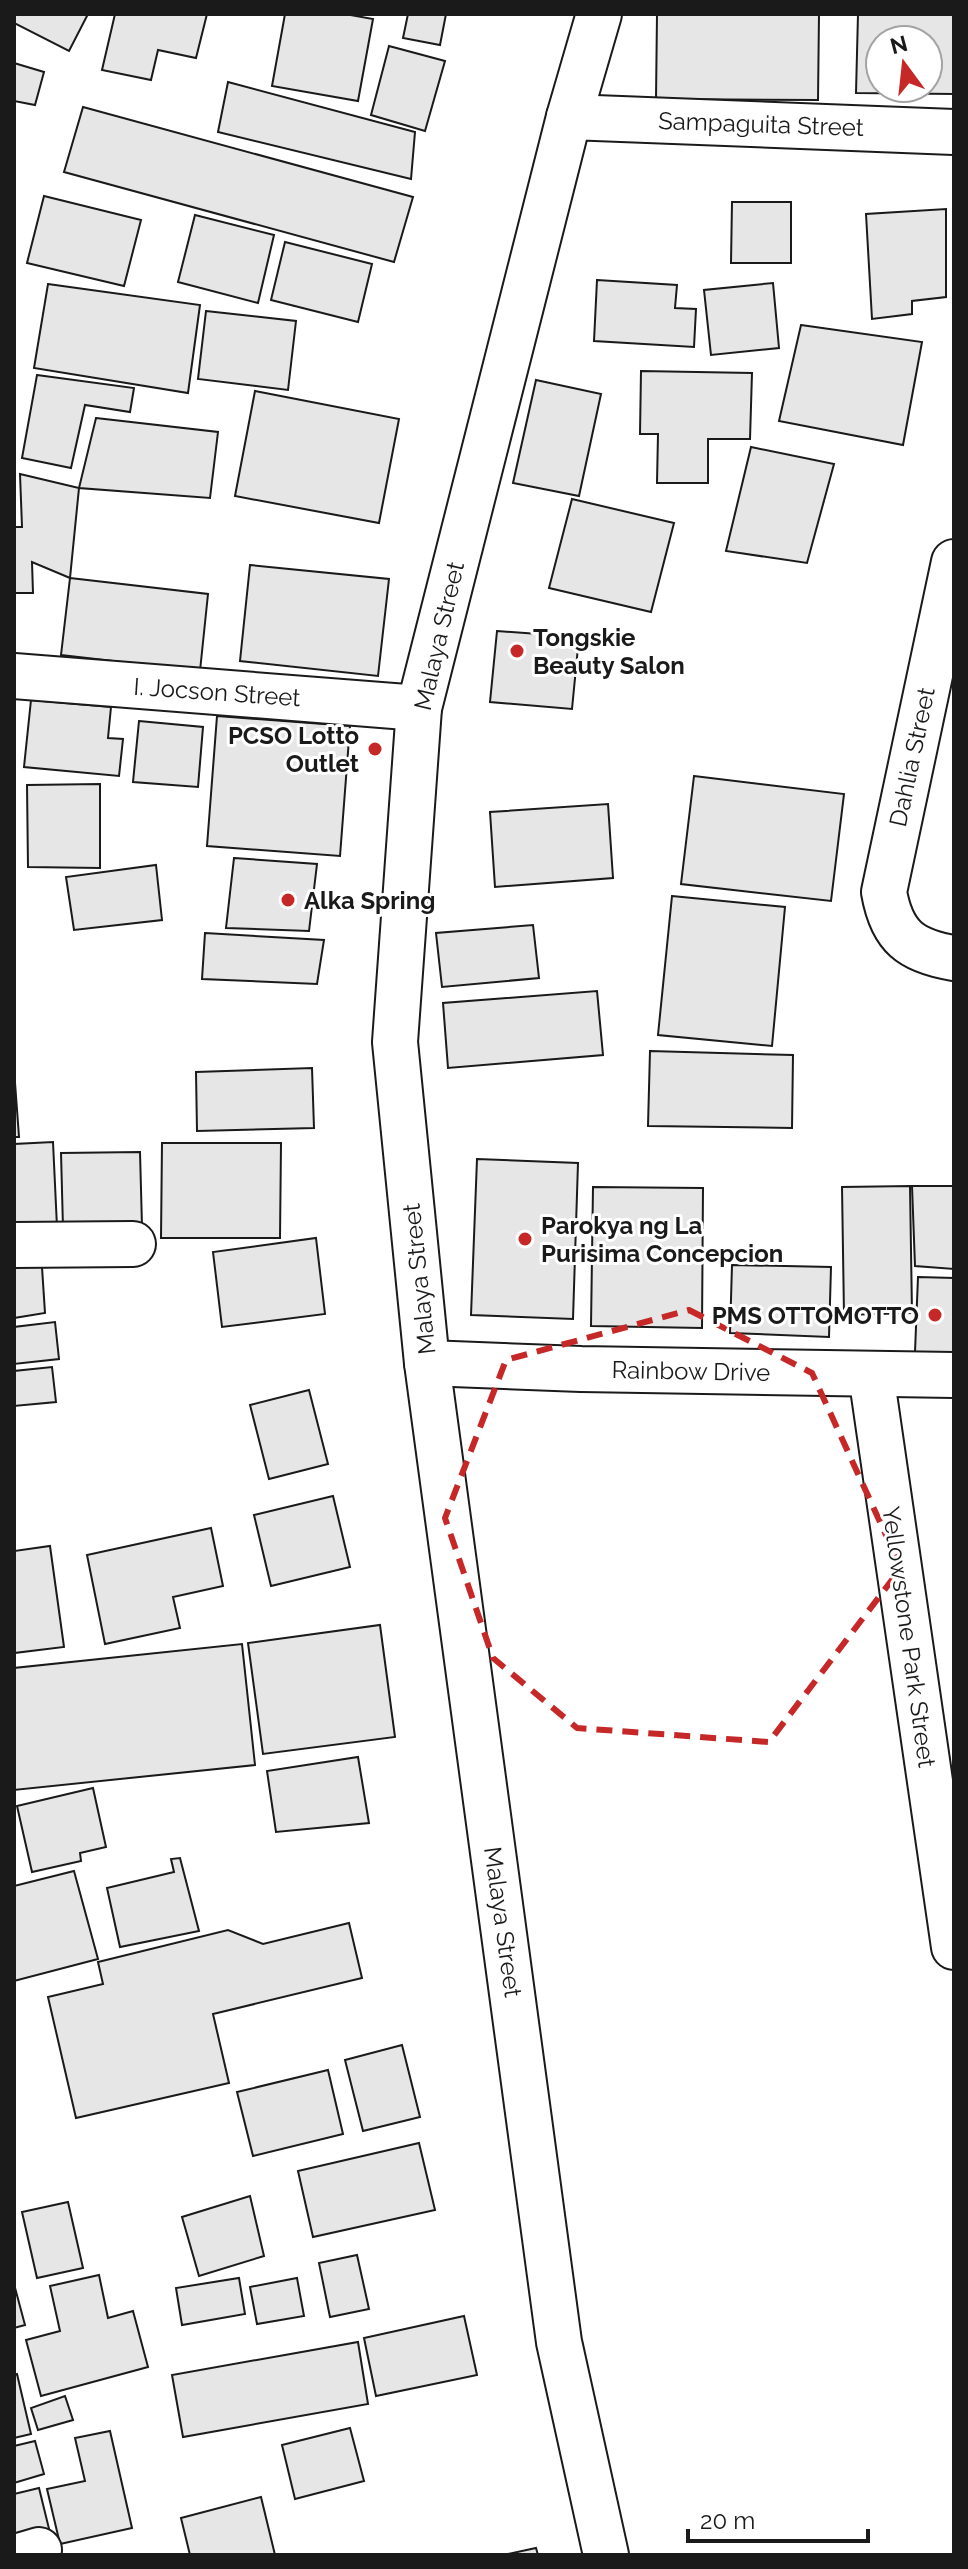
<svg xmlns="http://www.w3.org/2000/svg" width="968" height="2569" font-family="Raleway,sans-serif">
<rect width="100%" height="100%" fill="#fff"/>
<g fill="#e6e6e6" stroke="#1a1a1a" stroke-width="2" fill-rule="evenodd">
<polygon points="14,14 88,14 69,51 14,23"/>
<polygon points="115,14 207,14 196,58 158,50 151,80 102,70"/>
<polygon points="285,14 345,14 373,19 358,101 272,86"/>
<polygon points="408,14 446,14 440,45 403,38"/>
<polygon points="657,14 819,14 818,100 656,99"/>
<path d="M858,14H954V94L856,93ZM880,40H928V88H880Z"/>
<polygon points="389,46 445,61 425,131 371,115"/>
<polygon points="14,63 44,72 35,105 14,101"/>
<polygon points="228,82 415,132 411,179 218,132"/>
<polygon points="83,107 413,197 394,262 64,172"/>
<polygon points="44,196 141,220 124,286 27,263"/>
<polygon points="732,202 791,202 791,263 731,263"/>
<polygon points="946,209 946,297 912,301 912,314 872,319 866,214"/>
<polygon points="195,215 274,235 258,303 178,282"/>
<polygon points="285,242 372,264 358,322 271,300"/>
<polygon points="597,280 677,285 675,308 696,309 694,347 594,341"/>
<polygon points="773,283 779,348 711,355 704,290"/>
<polygon points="48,284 200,305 188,393 34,368"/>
<polygon points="206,311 296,321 288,390 198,379"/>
<polygon points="801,325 922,342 903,445 779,421"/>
<polygon points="641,371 752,373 750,439 708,439 708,483 657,483 658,434 640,434"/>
<polygon points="37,375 134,388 130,412 85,405 71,468 22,458"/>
<polygon points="536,380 601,394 579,496 513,483"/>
<polygon points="255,391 399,419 379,523 235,496"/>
<polygon points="96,418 218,432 210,498 79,488"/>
<polygon points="751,447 834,464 807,563 726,551"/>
<polygon points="20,474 79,488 70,578 32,562 33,593 14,593 14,527 22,527"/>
<polygon points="572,499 674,523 651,612 549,588"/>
<polygon points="250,565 389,579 378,676 240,661"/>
<polygon points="70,578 208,594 200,671 61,655"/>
<polygon points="497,631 579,637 572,709 490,702"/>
<polygon points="31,700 111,707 108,738 123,739 119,776 24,767"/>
<polygon points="217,716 350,726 340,856 207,846"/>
<polygon points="139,721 203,727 198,787 133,782"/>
<polygon points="694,776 844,794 831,901 681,884"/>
<polygon points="100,784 100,868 28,867 27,785"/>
<polygon points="608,804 613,878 495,887 490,812"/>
<polygon points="234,858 317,864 309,931 226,928"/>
<polygon points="156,865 162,920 74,930 66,877"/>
<polygon points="672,896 785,907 772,1046 658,1035"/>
<polygon points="533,925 539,978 442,987 436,933"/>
<polygon points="205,933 324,940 317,984 202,979"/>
<polygon points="597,991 603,1055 448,1068 443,1003"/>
<polygon points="650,1051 793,1055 792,1128 648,1126"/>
<polygon points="312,1068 314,1128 197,1131 196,1072"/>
<polygon points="14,1069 19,1137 14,1137"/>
<polygon points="53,1142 57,1227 14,1229 14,1144"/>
<polygon points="162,1143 281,1143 280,1238 161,1238"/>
<polygon points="140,1152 142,1226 63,1228 61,1153"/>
<polygon points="477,1159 578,1163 573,1319 471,1315"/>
<polygon points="910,1186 912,1313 844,1315 842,1187"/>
<polygon points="912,1186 954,1186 954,1269 915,1266"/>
<polygon points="593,1187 703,1188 702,1328 591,1326"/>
<polygon points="316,1238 325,1314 222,1327 213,1252"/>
<polygon points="41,1252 45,1313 14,1318 14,1255"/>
<polygon points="732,1265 831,1267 829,1337 730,1333"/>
<polygon points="918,1277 954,1278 954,1353 915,1352"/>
<polygon points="55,1322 59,1359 14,1364 14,1327"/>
<polygon points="52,1367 56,1402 14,1406 14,1371"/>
<polygon points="309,1390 328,1464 269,1479 250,1405"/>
<polygon points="333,1496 350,1567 271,1586 254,1515"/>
<polygon points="211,1528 223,1586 173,1597 180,1628 105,1644 87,1555"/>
<polygon points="50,1546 64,1647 14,1653 14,1551"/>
<polygon points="380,1625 395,1737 263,1754 248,1643"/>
<polygon points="242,1644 255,1765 14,1790 14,1668"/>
<polygon points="358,1757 369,1823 276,1832 267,1771"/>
<polygon points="93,1788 106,1847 80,1853 81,1861 32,1872 17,1806"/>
<polygon points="180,1858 199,1931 120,1947 107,1888 174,1872 171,1859"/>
<polygon points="74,1871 98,1959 14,1981 14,1886"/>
<polygon points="349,1923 362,1978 213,2014 229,2083 76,2118 48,1997 103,1984 98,1962 228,1930 263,1944"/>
<polygon points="402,2045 420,2117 363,2131 345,2060"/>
<polygon points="328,2070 343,2134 253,2156 237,2092"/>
<polygon points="419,2143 435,2210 313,2237 298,2171"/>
<polygon points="250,2196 264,2256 199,2276 182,2217"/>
<polygon points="68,2202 83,2268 37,2278 22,2212"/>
<polygon points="357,2255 369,2309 330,2317 319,2263"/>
<polygon points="99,2275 108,2318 133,2311 148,2367 41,2396 26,2340 60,2331 50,2286"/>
<polygon points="239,2278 245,2314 182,2325 176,2288"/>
<polygon points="297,2278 304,2316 257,2324 250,2287"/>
<polygon points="14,2284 25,2325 14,2328"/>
<polygon points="464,2316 477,2375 376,2396 364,2338"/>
<polygon points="358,2342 368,2404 183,2437 172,2375"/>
<polygon points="17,2374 31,2434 14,2438 14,2375"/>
<polygon points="65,2396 73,2420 38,2430 31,2408"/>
<polygon points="350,2428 364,2481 295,2499 282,2445"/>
<polygon points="110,2431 132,2528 60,2544 47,2489 85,2481 75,2438"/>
<polygon points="35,2441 44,2474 14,2483 14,2446"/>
<polygon points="39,2488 52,2541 14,2551 14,2494"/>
<polygon points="261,2497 275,2555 190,2555 181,2518"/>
<polygon points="536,2548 538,2555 503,2555"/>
</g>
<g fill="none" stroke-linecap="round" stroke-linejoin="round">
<defs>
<g id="minor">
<polyline points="599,14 569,117 419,708 395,1042 427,1363 559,2342 606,2555"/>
<polyline points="569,117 954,132"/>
<path d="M954,562L884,892C892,937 911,951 954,958"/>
<polyline points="14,676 419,708"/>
<polyline points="14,1245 133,1244"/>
<polyline points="427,1363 581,1369 954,1375"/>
<polyline points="871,1374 954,1947"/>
<polyline points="22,2555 39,2550"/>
</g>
</defs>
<use href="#minor" stroke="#1a1a1a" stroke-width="48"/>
<use href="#minor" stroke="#fff" stroke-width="44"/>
</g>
<path fill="none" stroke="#c62828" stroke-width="6" stroke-dasharray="16 10" stroke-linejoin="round" d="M689,1310L812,1373L901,1568L769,1742L577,1728L493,1658L445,1518L506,1360Z"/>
<g fill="#c62828" stroke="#fff" stroke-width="3">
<circle cx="517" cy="651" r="8"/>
<circle cx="375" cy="749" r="8"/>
<circle cx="288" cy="900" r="8"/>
<circle cx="525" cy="1239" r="8"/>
<circle cx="935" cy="1315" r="8"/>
</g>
<g text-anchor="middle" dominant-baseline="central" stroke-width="6" stroke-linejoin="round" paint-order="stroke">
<g font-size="24" fill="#1a1a1a" stroke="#fff">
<text transform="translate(761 124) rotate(2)">Sampaguita Street</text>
<text transform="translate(439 636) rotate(-77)">Malaya Street</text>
<text transform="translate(217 692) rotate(4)">I. Jocson Street</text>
<text transform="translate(912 757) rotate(-78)">Dahlia Street</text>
<text transform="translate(419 1279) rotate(-96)">Malaya Street</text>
<text transform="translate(691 1371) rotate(1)">Rainbow Drive</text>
<text transform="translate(909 1637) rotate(82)">Yellowstone Park Street</text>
<text transform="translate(503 1922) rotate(82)">Malaya Street</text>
</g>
<g font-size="24" font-weight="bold" fill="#1a1a1a" stroke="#fff" text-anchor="start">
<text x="533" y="637">Tongskie<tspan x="533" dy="28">Beauty Salon</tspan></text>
<text x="359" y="735" text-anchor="end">PCSO Lotto<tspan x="359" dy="28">Outlet</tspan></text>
<text x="304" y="900">Alka Spring</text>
<text x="541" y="1225">Parokya ng La<tspan x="541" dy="28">Purisima Concepcion</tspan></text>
<text x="919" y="1315" text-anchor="end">PMS OTTOMOTTO</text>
</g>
</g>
<rect width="968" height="2569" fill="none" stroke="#1a1a1a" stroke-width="32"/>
<g transform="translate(904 64) rotate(345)"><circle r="38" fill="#ffffff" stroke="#a3a3a3" stroke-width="2"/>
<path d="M0-6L14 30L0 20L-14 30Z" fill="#c62828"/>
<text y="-12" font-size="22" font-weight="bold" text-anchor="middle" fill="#1a1a1a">N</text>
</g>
<path d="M688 2529v12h180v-12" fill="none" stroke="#1a1a1a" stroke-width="4"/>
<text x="700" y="2529" font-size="24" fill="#1a1a1a" stroke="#ffffff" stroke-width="6" paint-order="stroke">20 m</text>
</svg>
